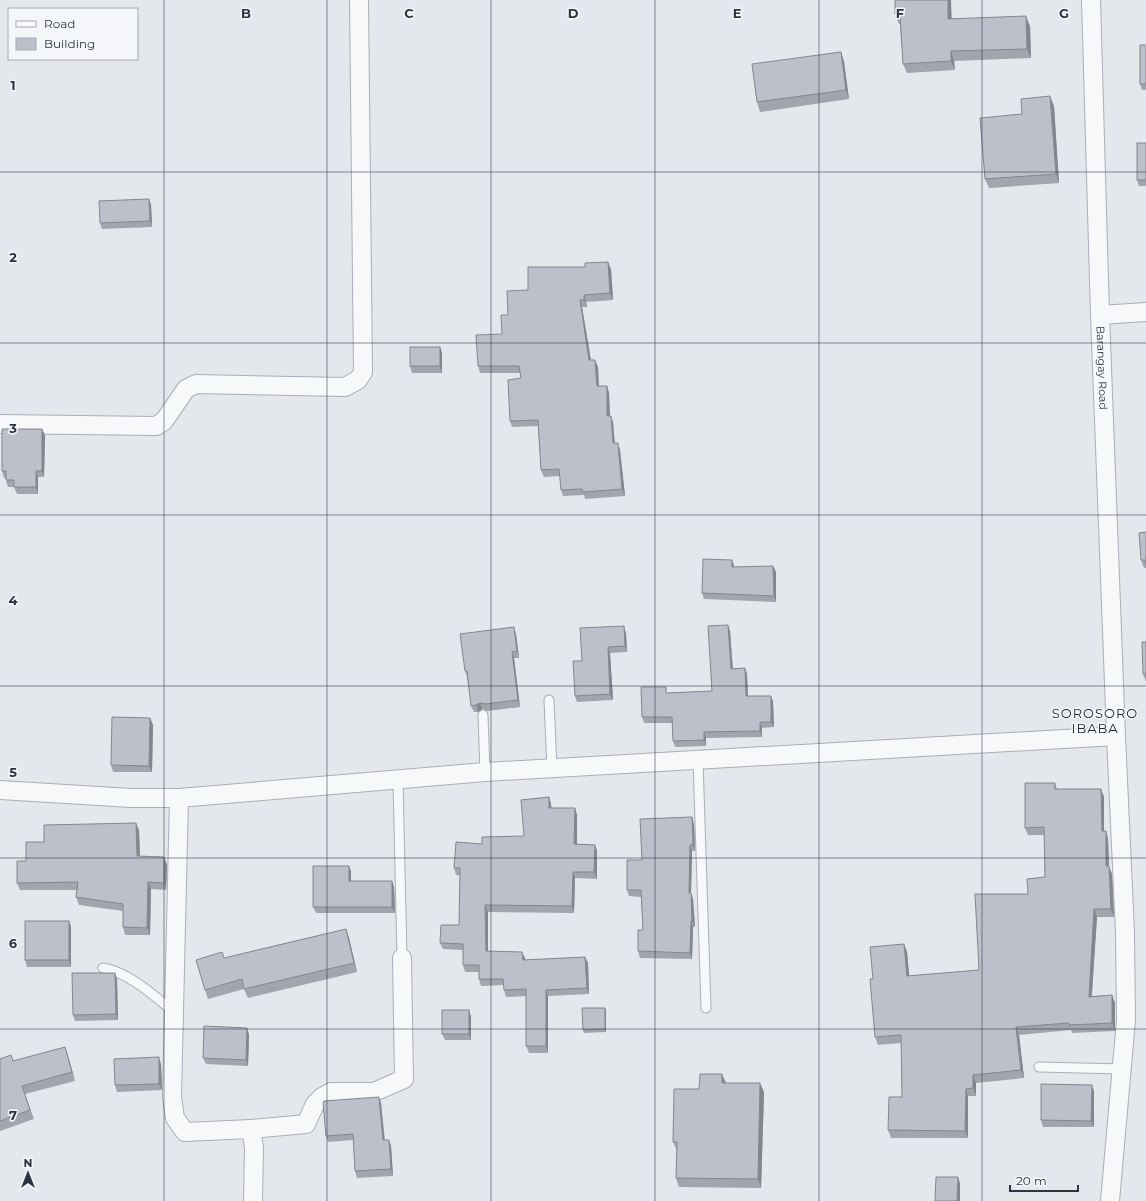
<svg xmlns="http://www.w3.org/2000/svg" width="1146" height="1201" font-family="Montserrat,sans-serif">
<rect width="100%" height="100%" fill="#e4e7ec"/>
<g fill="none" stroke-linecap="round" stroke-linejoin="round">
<defs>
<g id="service">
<polyline points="549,700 552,768"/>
<polyline points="483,715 485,772"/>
<polyline points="698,760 706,1008"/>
<polyline points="398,779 402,958"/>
<path d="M103,968C130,973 153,995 174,1012"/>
<polyline points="1039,1067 1122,1069"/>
</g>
<g id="minor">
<path id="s1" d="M1091,0L1100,315L1116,736L1125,932L1126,1020L1110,1201"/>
<polyline points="1100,315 1146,312"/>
<polyline points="0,424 156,426 164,421 186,389 196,384 345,387 358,380 363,372 359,0"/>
<polyline points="0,790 131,798 179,798 485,772 1116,736"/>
<polyline points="179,798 172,1097 175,1118 185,1132 251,1129 254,1148 253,1201"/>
<polyline points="251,1129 306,1124 315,1104 322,1097 331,1092 374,1092 404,1079 402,958"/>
</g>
</defs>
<use href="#service" stroke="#a9aeb7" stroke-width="11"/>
<use href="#minor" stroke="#a9aeb7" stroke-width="20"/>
<use href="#service" stroke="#f7f8fa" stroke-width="9"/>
<use href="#minor" stroke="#f7f8fa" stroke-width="18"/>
</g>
<g fill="#a1a5ae">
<polygon points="895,0 951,0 951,18 1030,26 1031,58 954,61 955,70 907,73 903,64 900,24 899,24 895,14"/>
<polygon points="1146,45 1146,90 1142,90 1140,84"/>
<polygon points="841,52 844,62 849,99 760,112 757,102"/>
<polygon points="1054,106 1059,183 989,188 985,179 1022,114"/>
<polygon points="1146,143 1146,186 1139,186 1137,180"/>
<polygon points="149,199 151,205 152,227 102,229 100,223"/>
<polygon points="611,269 613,300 586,302 587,307 582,307 591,360 598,367 599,386 607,386 609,393 610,416 613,422 615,443 620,450 625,496 585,499 584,495 563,496 561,490 560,476 544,477 541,470 538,426 512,427 510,421 521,378 520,373 480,373 478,366 502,334 508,315 528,290"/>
<polygon points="440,347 442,353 442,373 412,373 410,366"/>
<polygon points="45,435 44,477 38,477 38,494 17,494 14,487 8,487 6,480 6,478 4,478 2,471"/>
<polygon points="1146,532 1146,568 1144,568 1141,560"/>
<polygon points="732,560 734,567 773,566 776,572 776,602 704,599 702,593"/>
<polygon points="728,625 730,631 733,669 747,674 748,696 771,696 773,702 774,727 762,728 762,737 706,738 706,746 675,747 673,741 672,723 644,723 642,717 668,693 712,691"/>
<polygon points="626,633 627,652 610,653 613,700 577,702 575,696 582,661"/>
<polygon points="516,634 519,658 514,658 520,707 487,711 482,709 478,712 474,712 471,706 467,677 465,671"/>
<polygon points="1146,642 1146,682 1143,674"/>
<polygon points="150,718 153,725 152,772 113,772 111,765"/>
<polygon points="1055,783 1057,789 1101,789 1104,797 1104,831 1106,831 1108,839 1109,867 1112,874 1114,917 1097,917 1092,996 1112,995 1115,1003 1115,1031 1072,1033 1071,1030 1019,1035 1024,1078 976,1083 976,1096 968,1096 968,1138 891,1138 888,1130 902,1097 901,1043 878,1045 875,1037 873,979 904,944 907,952 909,976 979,970 1028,894 1045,877 1044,835 1028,835 1025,828"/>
<polygon points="549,797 551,804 551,808 575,808 577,815 577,844 595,845 597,851 597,879 575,878 574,913 488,912 488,951 525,958 525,960 585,957 588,963 589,994 548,996 548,1053 529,1053 526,1046 526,996 506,997 504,990 504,985 481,986 479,979 479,972 465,972 463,965 463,950 443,949 440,943 459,925 460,875 456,875 454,868 482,844 524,836"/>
<polygon points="692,817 694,824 695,851 692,851 691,893 693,899 695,927 693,927 692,959 640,958 638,951 643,930 641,897 629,896 627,890 642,860"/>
<polygon points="139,830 140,856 164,857 167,865 166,890 151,889 150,935 125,935 123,927 123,911 79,905 76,897 77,890 20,890 17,883 26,861 44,842"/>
<polygon points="349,866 351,872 351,881 392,881 394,887 395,913 316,913 313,907"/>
<polygon points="69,921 71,927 71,967 27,967 25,960"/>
<polygon points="346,929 349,938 357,972 248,998 244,989 208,999 205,990 224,958"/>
<polygon points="117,979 118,1020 75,1021 73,1015"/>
<polygon points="469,1010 471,1017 471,1040 445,1040 442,1034"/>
<polygon points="606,1011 606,1032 584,1033 583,1030"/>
<polygon points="249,1034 248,1066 206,1064 203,1058"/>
<polygon points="65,1047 68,1056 75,1081 25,1094 34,1119 0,1131 0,1059 13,1061"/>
<polygon points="161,1064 162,1090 117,1092 115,1085"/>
<polygon points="722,1074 725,1083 764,1092 761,1188 679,1187 676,1178 677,1151 673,1142 699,1089"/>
<polygon points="1094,1091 1094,1127 1043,1127 1041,1120"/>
<polygon points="381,1103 385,1140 389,1140 391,1146 393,1176 357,1178 355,1171 353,1140 328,1142 326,1136"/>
</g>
<g fill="#83868d">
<polygon points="948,0 951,0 952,28 948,19"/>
<polygon points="1026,16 1030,26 1031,58 1027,49"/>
<polygon points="951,51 954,61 955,70 951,61"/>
<polygon points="841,52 844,62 849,99 846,90"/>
<polygon points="1050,96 1054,106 1059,183 1056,174"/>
<polygon points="149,199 151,205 152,227 150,221"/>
<polygon points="608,262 611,269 613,300 610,293"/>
<polygon points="584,295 586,302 587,307 584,300"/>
<polygon points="580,300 582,307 592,367 589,360"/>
<polygon points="440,347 442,353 442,373 440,366"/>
<polygon points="595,360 598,367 599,393 597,386"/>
<polygon points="607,386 609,393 610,423 607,416"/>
<polygon points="611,416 613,422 615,450 613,443"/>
<polygon points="42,429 45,435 44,477 42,471"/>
<polygon points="618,443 620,450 625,496 622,489"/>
<polygon points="36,471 38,477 38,494 36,487"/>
<polygon points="732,560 734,566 734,573 732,567"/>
<polygon points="773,566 776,572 776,602 774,596"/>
<polygon points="728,625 730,631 733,675 731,669"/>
<polygon points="624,626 626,633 627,652 625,646"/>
<polygon points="514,627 516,634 519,658 517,651"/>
<polygon points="608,647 610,653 613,700 610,694"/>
<polygon points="512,652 514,658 520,707 518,700"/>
<polygon points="745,668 747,674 748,702 746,696"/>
<polygon points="771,696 773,702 774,727 771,722"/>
<polygon points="480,703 482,709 478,712 476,705"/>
<polygon points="150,718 153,725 152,772 149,766"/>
<polygon points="760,722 762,728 762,737 760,731"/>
<polygon points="704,732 706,738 706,746 704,740"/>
<polygon points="1101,789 1104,797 1104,839 1102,831"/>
<polygon points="549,797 551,804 552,814 549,808"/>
<polygon points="575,808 577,815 577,851 574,844"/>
<polygon points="692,817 694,824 695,851 693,844"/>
<polygon points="136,823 139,830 140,863 137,856"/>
<polygon points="1106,831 1108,839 1109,867 1112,874 1114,917 1111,909 1106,866"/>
<polygon points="595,845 597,851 597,879 594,872"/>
<polygon points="690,845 692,851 691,893 693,899 695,927 692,921 689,893"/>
<polygon points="164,857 167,865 166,890 164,883"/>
<polygon points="349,866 351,872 351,887 349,881"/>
<polygon points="573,872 575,878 574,913 572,906"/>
<polygon points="392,881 394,887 395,913 392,907"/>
<polygon points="148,882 151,889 150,935 147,928"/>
<polygon points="485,905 488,912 488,958 486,951"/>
<polygon points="1094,909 1097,917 1091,1004 1089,997"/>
<polygon points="69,921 71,927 71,967 69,960"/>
<polygon points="691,921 693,927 692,959 690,953"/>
<polygon points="346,929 349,938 357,972 354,963"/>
<polygon points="904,944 907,952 910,984 907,976"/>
<polygon points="522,952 525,958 525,966 523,960"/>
<polygon points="585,957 588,963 589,994 587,988"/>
<polygon points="115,973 117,979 118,1020 116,1014"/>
<polygon points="546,990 548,996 548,1053 546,1046"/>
<polygon points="1112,995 1115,1003 1115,1031 1112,1023"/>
<polygon points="605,1008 606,1011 606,1032 605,1029"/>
<polygon points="469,1010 471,1017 471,1040 469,1034"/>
<polygon points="1016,1027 1019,1035 1024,1078 1021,1070"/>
<polygon points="247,1028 249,1034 248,1066 246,1060"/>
<polygon points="65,1047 68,1056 75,1081 72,1072"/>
<polygon points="159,1057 161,1064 162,1090 159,1084"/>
<polygon points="722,1074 726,1083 722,1083"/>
<polygon points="973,1075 976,1083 976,1096 973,1088"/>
<polygon points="760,1083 764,1092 761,1188 758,1179"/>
<polygon points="1092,1085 1094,1091 1094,1127 1091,1121"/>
<polygon points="966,1089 968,1096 968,1138 965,1131"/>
<polygon points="379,1097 381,1103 385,1147 383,1140"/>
<polygon points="389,1140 391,1146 393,1176 391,1169"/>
<polygon points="958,1177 960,1183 960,1201 957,1201"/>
</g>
<g fill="#bbc0ca" stroke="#83868d">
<polygon points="895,0 948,0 948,19 1026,16 1027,49 951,51 951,61 903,64 900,14 895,14"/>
<rect x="1140" y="45" width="6" height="39"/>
<polygon points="841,52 846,90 757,102 752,64"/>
<polygon points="1050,96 1056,174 985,179 980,118 1022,114 1021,99"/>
<rect x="1137" y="143" width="9" height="37"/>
<polygon points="149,199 150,221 100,223 99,201"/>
<polygon points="608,262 610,293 584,295 584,300 580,300 589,360 595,360 597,386 607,386 607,416 611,416 613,443 618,443 622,489 583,492 582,489 561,490 559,469 541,470 538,420 510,421 508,380 521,378 519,366 478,366 476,335 502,334 501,315 508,315 507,291 528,290 528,267 585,267 585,263"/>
<rect x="410" y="347" width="30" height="19"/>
<polygon points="2,429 42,429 42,471 36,471 36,487 14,487 14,480 6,480 6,471 2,471"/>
<polygon points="1146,532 1146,565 1146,560 1141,560 1139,533"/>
<polygon points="703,559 732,560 732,567 773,566 774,596 702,593"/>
<polygon points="728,625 731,669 745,668 746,696 771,696 771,722 760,722 760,731 704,732 704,740 673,741 672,717 642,717 641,687 666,687 666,693 712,691 708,626"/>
<polygon points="624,626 625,646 608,647 610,694 575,696 573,661 582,661 580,628"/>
<polygon points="514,627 517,651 512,652 518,700 485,704 480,703 476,705 471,706 467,671 465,671 460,634"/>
<polygon points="1142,642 1146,642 1146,674 1143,674"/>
<polygon points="112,717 150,718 149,766 111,765"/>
<polygon points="1025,783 1055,783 1055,789 1101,789 1102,831 1106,831 1106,866 1109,866 1111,909 1094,909 1089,997 1112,995 1112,1023 1069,1025 1069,1023 1016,1027 1021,1070 973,1075 973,1088 966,1089 965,1131 888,1130 889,1097 902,1097 901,1035 875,1037 870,979 873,979 870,947 904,944 907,976 979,970 975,894 1028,894 1027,879 1045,877 1044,827 1025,828"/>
<polygon points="549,797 549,808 575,808 574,844 595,845 594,872 573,872 572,906 485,905 486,951 522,952 523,960 585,957 587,988 546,990 546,1046 526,1046 526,989 504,990 503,979 479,979 479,965 463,965 463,944 440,943 441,925 459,925 460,868 454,868 456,842 482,844 482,837 524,836 521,800"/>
<polygon points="692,817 693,844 690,845 689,893 691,893 692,921 691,921 690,953 638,951 638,930 643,930 641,890 627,890 627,860 642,860 640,819"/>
<polygon points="136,823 137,856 164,857 164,883 148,882 147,928 123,927 123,904 76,897 78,882 17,883 17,861 26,861 26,842 44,842 44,825"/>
<polygon points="313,866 349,866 349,881 392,881 392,907 313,907"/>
<rect x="25" y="921" width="44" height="39"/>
<polygon points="346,929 354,963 244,989 242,979 205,990 196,960 222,952 224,958"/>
<polygon points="72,973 115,973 116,1014 73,1015"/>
<polygon points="582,1008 605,1008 605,1029 583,1030"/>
<rect x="442" y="1010" width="27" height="24"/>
<polygon points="204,1026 247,1028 246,1060 203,1058"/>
<polygon points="65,1047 72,1072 22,1086 30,1110 0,1121 0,1059 11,1055 13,1061"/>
<polygon points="159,1057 159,1084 115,1085 114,1059"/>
<polygon points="700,1074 722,1074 722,1083 760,1083 758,1179 676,1178 677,1142 673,1142 674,1089 699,1089"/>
<polygon points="1041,1084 1092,1085 1091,1121 1041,1120"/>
<polygon points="379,1097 383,1140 389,1140 391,1169 355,1171 353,1134 326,1136 323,1102 324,1101"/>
<polygon points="936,1177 958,1177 957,1201 935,1201"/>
</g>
<path fill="none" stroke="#2b3445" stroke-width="1" stroke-opacity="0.55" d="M164,0V1201M327,0V1201M491,0V1201M655,0V1201M819,0V1201M982,0V1201M0,172H1146M0,343H1146M0,515H1146M0,686H1146M0,858H1146M0,1029H1146"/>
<g text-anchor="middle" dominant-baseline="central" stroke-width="3" stroke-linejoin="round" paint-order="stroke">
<g font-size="11" fill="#2b3445" stroke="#f4f6f9">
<text stroke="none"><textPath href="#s1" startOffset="368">Barangay Road</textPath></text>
</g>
<g font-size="13" letter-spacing="1" fill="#1d2536" stroke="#f4f6f9">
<text x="1095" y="713">SOROSORO<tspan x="1095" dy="15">IBABA</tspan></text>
</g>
</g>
<g font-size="13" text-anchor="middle" font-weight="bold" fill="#2b3445" stroke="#f4f6f9" stroke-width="3" stroke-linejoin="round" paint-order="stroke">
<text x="246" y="18">B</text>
<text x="409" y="18">C</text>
<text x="573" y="18">D</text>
<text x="737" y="18">E</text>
<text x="900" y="18">F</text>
<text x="1064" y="18">G</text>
<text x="13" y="90">1</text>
<text x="13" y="262">2</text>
<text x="13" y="433">3</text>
<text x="13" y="605">4</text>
<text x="13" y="777">5</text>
<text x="13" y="948">6</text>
<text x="13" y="1120">7</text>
</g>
<rect x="8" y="8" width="130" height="52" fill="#f4f6f9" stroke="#a4a8b1"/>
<rect x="16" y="21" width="20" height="6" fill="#f7f8fa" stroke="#a4a8b1"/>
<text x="44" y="28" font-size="12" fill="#2b3445">Road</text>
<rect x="16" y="38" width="20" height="12" fill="#bbc0ca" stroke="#a4a8b1"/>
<text x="44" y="48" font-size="12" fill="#2b3445">Building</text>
<g transform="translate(28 1173)" stroke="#f4f6f9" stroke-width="3" paint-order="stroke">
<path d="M0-3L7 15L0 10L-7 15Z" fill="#2b3445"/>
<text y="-6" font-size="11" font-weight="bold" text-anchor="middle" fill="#2b3445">N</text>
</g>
<path d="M1010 1185v6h68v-6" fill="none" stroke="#2b3445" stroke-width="2"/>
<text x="1016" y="1185" font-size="12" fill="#2b3445" stroke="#f4f6f9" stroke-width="3" paint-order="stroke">20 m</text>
</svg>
